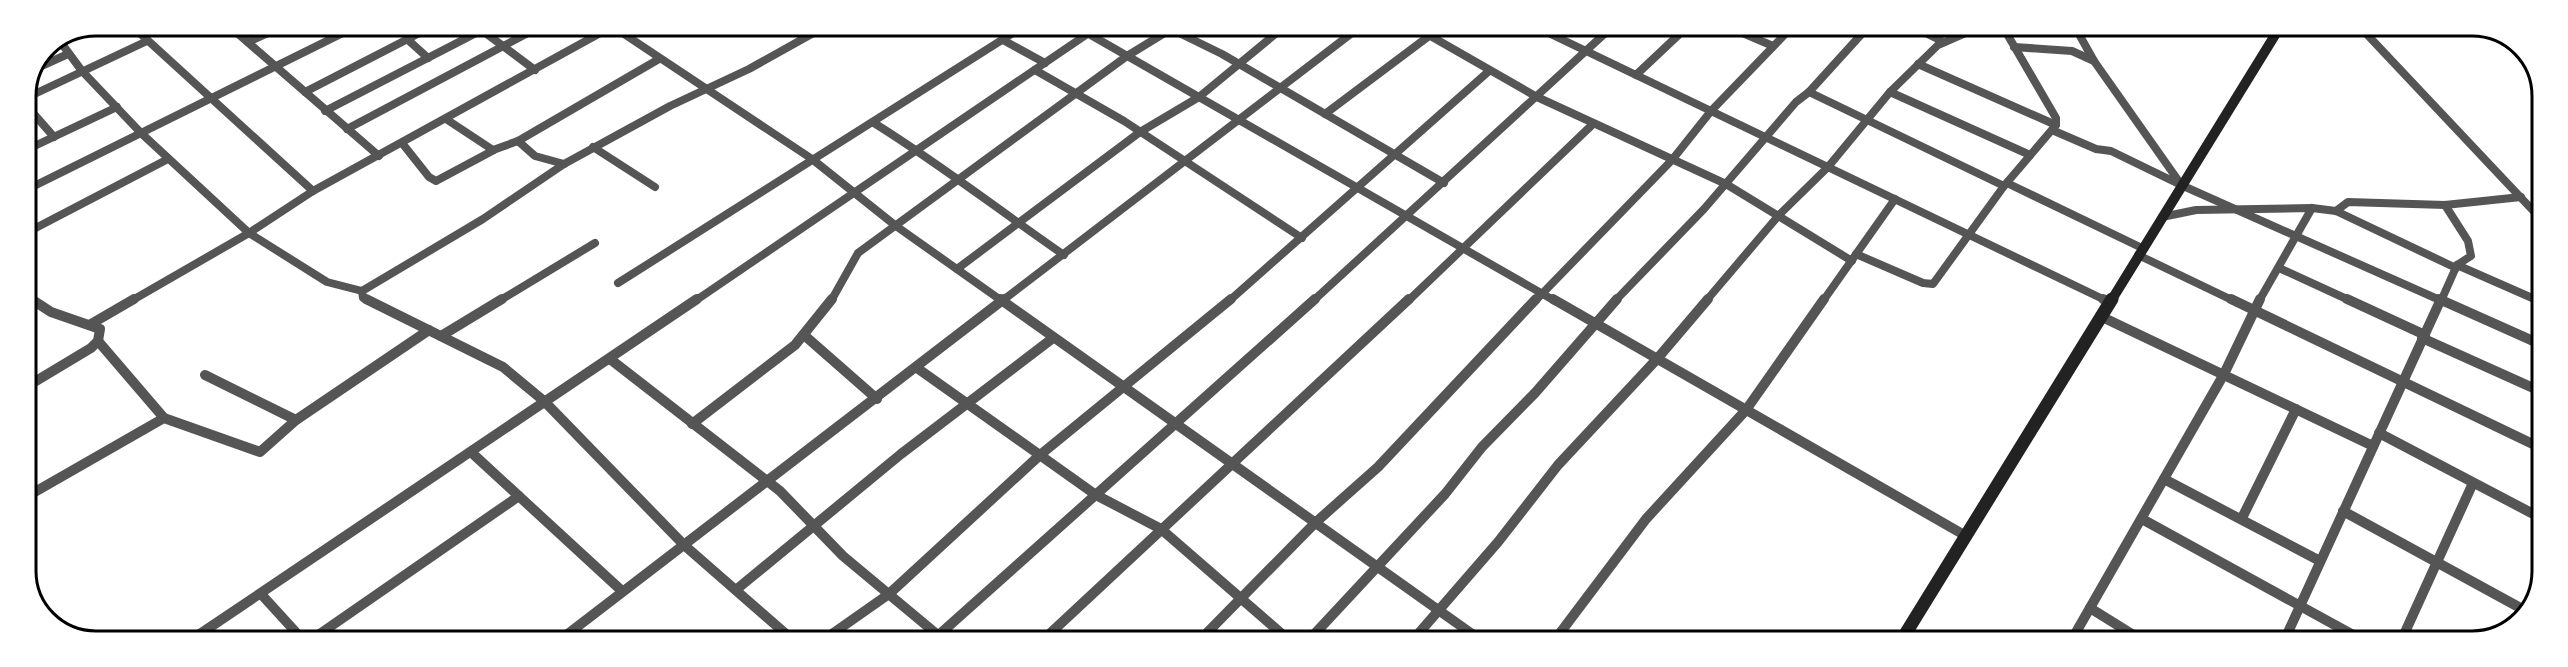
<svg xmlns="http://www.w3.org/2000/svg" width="2568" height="667" font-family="'Work Sans',sans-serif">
<rect width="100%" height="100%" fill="#fff"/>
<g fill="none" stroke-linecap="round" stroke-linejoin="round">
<defs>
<polygon id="primary" points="2467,27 2485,27 2514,43 2505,43 2469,30"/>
</defs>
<use href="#primary" stroke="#dbdbdb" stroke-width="1"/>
<g stroke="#555" stroke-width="8">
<polyline points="132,26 313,191"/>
<polyline points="229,26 379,156"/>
<polyline points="476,26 535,70"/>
<polyline points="612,26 812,159 896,226 1002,301"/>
<polyline points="1075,26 1555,301"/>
<polyline points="1413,26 1537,97 1726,184 1852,261"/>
<polyline points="1534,26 2107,301"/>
<polyline points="1726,26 1773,46"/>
<polyline points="1913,27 1944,42"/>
<polyline points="2075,27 2094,61"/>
<polyline points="2360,27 2542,220"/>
<polyline points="1169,28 1222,54 1444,183"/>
<polyline points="407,39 428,58"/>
<polyline points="59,40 82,71 141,133 249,233 327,282 362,291 483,219 564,164 670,106 749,69 826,26"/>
<polyline points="1003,40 1045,63"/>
<polyline points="248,42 283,26"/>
<polyline points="2014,47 2072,51 2094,61 2180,183"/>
<polyline points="1918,64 2056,125"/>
<polyline points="37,68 68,54"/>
<polyline points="1035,70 1124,121 1302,238"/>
<polyline points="1636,75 1688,26"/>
<polyline points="305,92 433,26"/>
<polyline points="1809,92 2004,186"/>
<polyline points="1890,92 2030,155"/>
<polyline points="26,98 147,41"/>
<polyline points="26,105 54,137"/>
<polyline points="325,111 482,30"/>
<polyline points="1325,114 1429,36"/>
<polyline points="446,119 493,150 518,141"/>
<path d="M874,123C940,164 1000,211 1064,255"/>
<polyline points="347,129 541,26"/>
<polyline points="2052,130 2096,149 2111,151 2181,185 2442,301"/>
<polyline points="402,143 429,177 436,181 494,150"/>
<polyline points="593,147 655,187"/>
<polyline points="26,150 117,107"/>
<polyline points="564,164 535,156 518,141 659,59"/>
<polyline points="2007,183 2142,248"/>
<polyline points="26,190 357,26"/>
<polyline points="2336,211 2348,202 2445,205 2521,197"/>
<polyline points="2162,217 2196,210 2312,208 2336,211 2456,268"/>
<polyline points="26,233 168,159"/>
<polyline points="1856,254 1923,283 1933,284 2004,186 2056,125 2056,118 2003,27"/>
<polyline points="2138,255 2234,301"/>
<polyline points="2457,265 2539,301"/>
<polyline points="2279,268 2351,301"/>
<polyline points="957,269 1140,132 1199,97 1285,26"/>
<polyline points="618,283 1024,26"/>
<polyline points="362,291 363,298 369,301"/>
<polyline points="26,294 33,301"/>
<polyline points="131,301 249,233 313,191 613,26"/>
<polyline points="499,301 595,243"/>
<polyline points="695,301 1099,26"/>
<polyline points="831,301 858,253 1127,56 1176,26"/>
<polyline points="1002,301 1361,26"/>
<polyline points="1229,301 1489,71"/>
<polyline points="1313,301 1613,26"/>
<polyline points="1408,301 1593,124"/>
<polyline points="1535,301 1672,160 1711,111 1792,27"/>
<polyline points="1615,301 1704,209 1796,102 1809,92 1868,27"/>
<polyline points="1706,301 1779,215 1828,167 1890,92 1938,45 1970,31 2003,28"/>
<polyline points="1823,301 1895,199"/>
<polyline points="2259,301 2312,208"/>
<polyline points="2441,301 2457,265 2471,256 2468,241 2445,205"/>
</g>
<g stroke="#555" stroke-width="10">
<polyline points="366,299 503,367 544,401 684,545 794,641"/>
<polyline points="1000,299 1482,641"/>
<polyline points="1553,299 1966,536"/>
<polyline points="2103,299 2109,302"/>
<polyline points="2231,299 2541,448"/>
<polyline points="2347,299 2425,335"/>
<polyline points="2439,299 2542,345"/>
<polyline points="2536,299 2542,302"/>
<polyline points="2100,316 2373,446"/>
<polyline points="91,324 134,299"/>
<polyline points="804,335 877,399"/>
<polyline points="441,336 502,299"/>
<polyline points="2422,338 2542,392"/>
<polyline points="98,341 164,418 260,452 296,420 429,330"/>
<polyline points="610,359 780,491 843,556 945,641"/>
<polyline points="917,368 1096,495 1161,529 1290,641"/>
<polyline points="205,375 296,420"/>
<polyline points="26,387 91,348 98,341 100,329 51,312 31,299"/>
<polyline points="692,424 795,345 832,299"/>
<polyline points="2379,433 2541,518"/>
<polyline points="472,453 622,591"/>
<polyline points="2164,479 2320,561"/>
<polyline points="26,497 164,418"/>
<polyline points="2343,511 2526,611"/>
<polyline points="2242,518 2296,409"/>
<polyline points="2142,519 2364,641"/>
<polyline points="737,589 901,454 1053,338"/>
<polyline points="261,594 303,640"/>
<polyline points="2090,608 2143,641"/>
<polyline points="191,640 697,299"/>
<polyline points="311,640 519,496"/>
<polyline points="560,640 1004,299"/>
<polyline points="822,641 889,594 1040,455 1231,299"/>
<polyline points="932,641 1315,299"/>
<polyline points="1042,641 1409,299"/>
<polyline points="1199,641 1315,523 1378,467 1536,299"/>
<polyline points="1308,641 1445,494 1482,447 1535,393 1617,299"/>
<polyline points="1412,641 1498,542 1558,465 1657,359 1708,299"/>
<polyline points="1554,641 1646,519 1746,410 1824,299"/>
<polyline points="2071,641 2224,374 2260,299"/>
<polyline points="2284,641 2441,299"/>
<polyline points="2401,641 2473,483"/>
</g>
<polyline stroke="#222" stroke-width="10" points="2111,301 2280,27"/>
<polyline stroke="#222" stroke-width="13" points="1901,641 2112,299"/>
<use href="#primary" fill="#000" fill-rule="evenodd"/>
</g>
<path d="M0 0H2568V667H0ZM96 36H2472A60 60 0 0 1 2532 96V571A60 60 0 0 1 2472 631H96A60 60 0 0 1 36 571V96A60 60 0 0 1 96 36Z" fill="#fff" fill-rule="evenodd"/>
<path fill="none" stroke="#000" stroke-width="3" d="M96 36H2472A60 60 0 0 1 2532 96V571A60 60 0 0 1 2472 631H96A60 60 0 0 1 36 571V96A60 60 0 0 1 96 36Z"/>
</svg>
